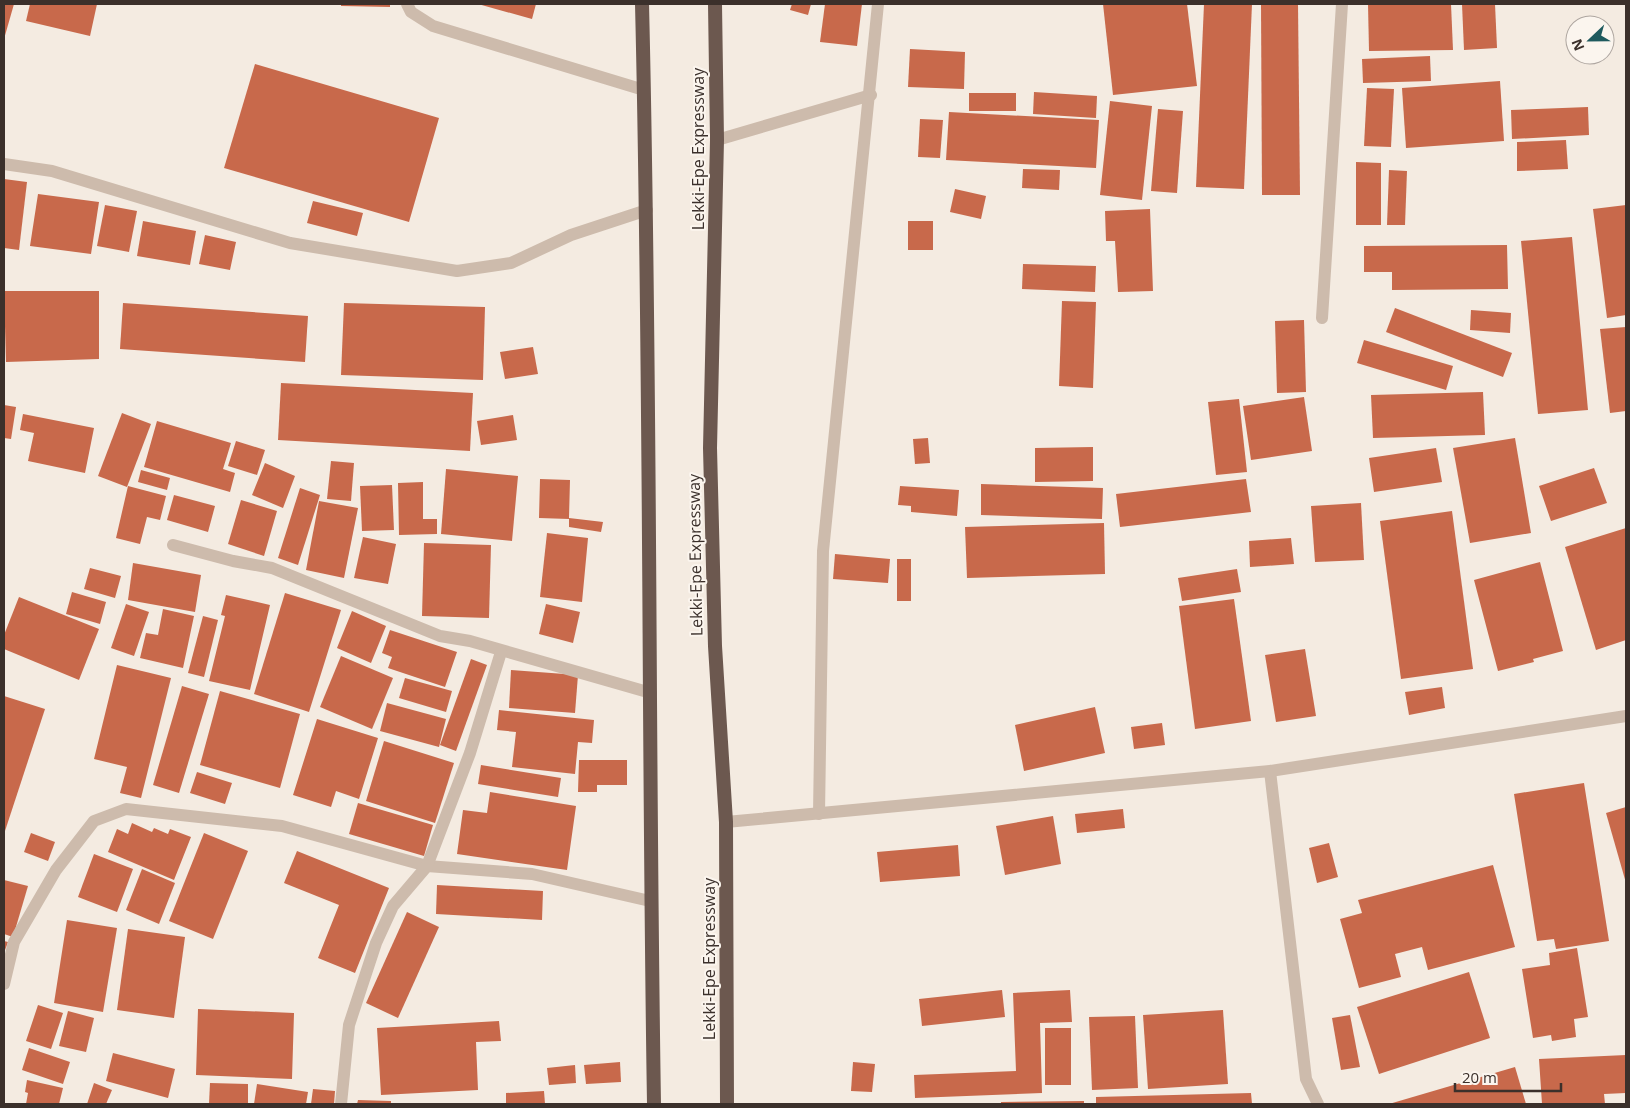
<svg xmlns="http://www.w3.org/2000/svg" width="1630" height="1108" font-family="'Open Sans',sans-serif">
<rect width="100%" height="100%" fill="#f4ebe1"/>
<g fill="#c8694b">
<polygon points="4,4 14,4 4,39"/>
<polygon points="30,4 97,4 90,36 26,21"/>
<polygon points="341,4 390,4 390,7 341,6"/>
<polygon points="478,4 536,4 532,19"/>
<polygon points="792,4 811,4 808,15 790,10"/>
<polygon points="825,4 862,4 857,46 820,42"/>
<polygon points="1103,4 1187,4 1197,86 1113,95"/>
<polygon points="1204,4 1252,4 1244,189 1196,187"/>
<polygon points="1261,4 1298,4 1300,195 1262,195"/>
<polygon points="1368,4 1451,4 1453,50 1369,51"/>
<polygon points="1462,4 1495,4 1497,48 1464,50"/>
<polygon points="910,49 965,52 964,89 908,87"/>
<polygon points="1430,56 1431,81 1363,83 1362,59"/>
<polygon points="255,64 439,118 409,222 224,168"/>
<polygon points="1500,81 1504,141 1406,148 1402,88"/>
<polygon points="1367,88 1394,89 1391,147 1364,146"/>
<polygon points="1034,92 1097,96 1096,118 1033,114"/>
<rect x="969" y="93" width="47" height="18"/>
<polygon points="1110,101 1152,106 1142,200 1100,195"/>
<polygon points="1588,107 1589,135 1512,139 1511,110"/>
<polygon points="1158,109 1183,111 1177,193 1151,191"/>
<polygon points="949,112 1099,120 1096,168 946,160"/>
<polygon points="920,119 943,120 940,158 918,157"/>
<polygon points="1566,140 1568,169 1517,171 1517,142"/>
<polygon points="1356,162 1381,163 1381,225 1356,225"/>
<polygon points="1023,169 1060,170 1059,190 1022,188"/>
<polygon points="1389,170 1407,171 1405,225 1387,225"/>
<polygon points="4,179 27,182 19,250 4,248"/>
<polygon points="955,189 986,196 981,219 950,212"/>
<polygon points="38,194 99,202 91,254 30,246"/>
<polygon points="313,201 363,213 357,236 307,223"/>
<polygon points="105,205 137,211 129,252 97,246"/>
<polygon points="1626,205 1626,315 1607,318 1593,209"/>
<polygon points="1150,209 1153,291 1118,292 1115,241 1106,241 1105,211"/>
<polygon points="143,221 196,231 190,265 137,256"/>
<rect x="908" y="221" width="25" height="29"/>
<polygon points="205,235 236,242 230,270 199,264"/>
<polygon points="1572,237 1588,410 1538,414 1521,241"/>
<polygon points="1507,245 1508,289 1392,290 1392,272 1364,272 1364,246"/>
<polygon points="1023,264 1096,266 1095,292 1022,289"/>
<polygon points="4,291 99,291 99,359 6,362"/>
<polygon points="1062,301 1096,302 1093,388 1059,386"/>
<polygon points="123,303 308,316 305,362 120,349"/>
<polygon points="344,303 485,307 483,380 341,375"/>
<polygon points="1395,308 1512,353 1503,377 1386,332"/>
<polygon points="1471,310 1511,313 1510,333 1470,330"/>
<polygon points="1304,320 1306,392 1277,393 1275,321"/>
<polygon points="1626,327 1626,411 1610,413 1600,329"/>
<polygon points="1364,340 1453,366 1446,390 1357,363"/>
<polygon points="533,347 538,374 505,379 500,352"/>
<polygon points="281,383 473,393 470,451 278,440"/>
<polygon points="1483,392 1485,435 1373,438 1371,395"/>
<polygon points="1304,397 1312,451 1251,460 1243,406"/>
<polygon points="1239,399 1247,472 1216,475 1208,402"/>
<polygon points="4,405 16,407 11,439 4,438"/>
<polygon points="122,413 151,424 127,487 98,476"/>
<polygon points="23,414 94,428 85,473 28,461 34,433 20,430"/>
<polygon points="513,415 517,440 481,445 477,421"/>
<polygon points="157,421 231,443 223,469 235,473 230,492 144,467"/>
<polygon points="928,438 930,463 915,464 913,439"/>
<polygon points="1515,438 1531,533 1470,543 1453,448"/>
<polygon points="236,441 265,450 257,475 228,466"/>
<polygon points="1093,447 1093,481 1035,482 1035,448"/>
<polygon points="1436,448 1442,482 1374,492 1369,458"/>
<polygon points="331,461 354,463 351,501 327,499"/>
<polygon points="265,463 295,476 283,508 252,495"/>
<polygon points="1594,468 1607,503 1551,521 1539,486"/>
<polygon points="446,469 518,476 512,541 441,534"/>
<polygon points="141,470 170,478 167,490 138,482"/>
<polygon points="540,479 570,480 569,518 603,522 601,532 569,527 569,519 539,518"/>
<polygon points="1246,479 1251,512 1120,527 1116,494"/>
<polygon points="423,482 423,519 437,519 437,534 399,535 398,483"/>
<polygon points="981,484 1103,488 1102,519 981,515"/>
<polygon points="392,485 394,530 362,531 360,486"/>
<polygon points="128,486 166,496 160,520 147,517 140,544 116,538"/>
<polygon points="900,486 959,490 957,516 911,512 911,506 898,505"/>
<polygon points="300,488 320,495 298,565 278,558"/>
<polygon points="174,495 215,506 208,532 167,520"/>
<polygon points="241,500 277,511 264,556 228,544"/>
<polygon points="319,501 358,508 344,578 306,570"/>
<polygon points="1361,503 1364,560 1315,562 1311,506"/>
<polygon points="1452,511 1473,669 1401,679 1380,521"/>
<polygon points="1104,523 1105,574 967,578 965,527"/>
<polygon points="1626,528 1626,640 1596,650 1565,547"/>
<polygon points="547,533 588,538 582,602 540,597"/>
<polygon points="363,537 396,544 388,584 354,578"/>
<polygon points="1291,538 1294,564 1250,567 1249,541"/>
<polygon points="424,543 491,545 489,618 422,616"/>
<polygon points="835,554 890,559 888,583 833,579"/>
<rect x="897" y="559" width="14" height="42"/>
<polygon points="1540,562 1563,651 1533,659 1534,662 1498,671 1474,580"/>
<polygon points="133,563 201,575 195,612 128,600"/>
<polygon points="90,568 121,576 115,598 84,589"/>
<polygon points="1237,569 1241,592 1182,601 1178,578"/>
<polygon points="72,592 106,602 100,624 66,614"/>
<polygon points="285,593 341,610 309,712 254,694"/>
<polygon points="226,595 270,605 250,690 209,681 225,616 221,615"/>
<polygon points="19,597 99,629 79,680 4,649 4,635"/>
<polygon points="1234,599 1251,721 1195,729 1179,606"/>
<polygon points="126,604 149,612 134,656 111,648"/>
<polygon points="546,604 580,612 573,643 539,634"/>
<polygon points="163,609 194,616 183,668 140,658 146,633 158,635"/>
<polygon points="352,611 386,626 371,663 337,648"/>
<polygon points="203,616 218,620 204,677 188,673"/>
<polygon points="390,630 457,652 445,687 388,668 392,657 382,653"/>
<polygon points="1305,649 1316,716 1276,722 1265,655"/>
<polygon points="341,656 393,678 372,729 320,707"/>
<polygon points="471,659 487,665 456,751 440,745"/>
<polygon points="117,665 171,678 141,798 120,793 127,767 94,759"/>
<polygon points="511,670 578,675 575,713 509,708"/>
<polygon points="405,678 452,691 446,712 399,698"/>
<polygon points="182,686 209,694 179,793 153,785"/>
<polygon points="1442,687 1445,708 1409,715 1405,692"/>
<polygon points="220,691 300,714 280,788 200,765"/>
<polygon points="4,696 45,709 5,831 4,831"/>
<polygon points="387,703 446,719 439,747 380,731"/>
<polygon points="1095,707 1105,753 1024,771 1015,725"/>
<polygon points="499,710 594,720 592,743 578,742 575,774 512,767 516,732 497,730"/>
<polygon points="317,719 378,738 359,799 336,791 331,807 293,795"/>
<polygon points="1162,723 1165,745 1134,749 1131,727"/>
<polygon points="384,741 454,763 435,823 366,801"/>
<polygon points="579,760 627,760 627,785 597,785 597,792 578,792"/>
<polygon points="481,765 561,778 558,797 478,784"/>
<polygon points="197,772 232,783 225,804 190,793"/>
<polygon points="1584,783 1609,941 1556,949 1554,939 1537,941 1514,794"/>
<polygon points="490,792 576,806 567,870 457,854 463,810 487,813"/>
<polygon points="358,803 433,825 424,856 349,834"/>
<polygon points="1626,807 1626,883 1606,813"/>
<polygon points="1123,809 1125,828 1077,833 1075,814"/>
<polygon points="1053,816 1061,864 1005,875 996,826"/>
<polygon points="132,823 152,832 154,828 168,834 170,829 191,837 174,880 108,852 117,829 128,834"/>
<polygon points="31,833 55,842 48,861 24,852"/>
<polygon points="204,833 248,851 213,939 169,921"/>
<polygon points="1329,843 1338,877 1317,883 1309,848"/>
<polygon points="958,845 960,876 880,882 877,852"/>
<polygon points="297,851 389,888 355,973 318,958 339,905 284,883"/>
<polygon points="94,854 133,869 117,912 78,897"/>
<polygon points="1493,865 1515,947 1428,970 1422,947 1395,954 1401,977 1359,988 1340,919 1362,913 1358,900"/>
<polygon points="142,869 175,883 159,924 126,910"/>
<polygon points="4,880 28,886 13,937 4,934"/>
<polygon points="437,885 543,891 542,920 436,914"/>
<polygon points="407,912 439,927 398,1018 366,1003"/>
<polygon points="67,920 117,928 103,1012 54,1003"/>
<polygon points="128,929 185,937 174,1018 117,1010"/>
<polygon points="4,941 8,942 4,953"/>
<polygon points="1577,948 1588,1017 1574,1019 1576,1037 1552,1041 1551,1035 1533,1038 1522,969 1550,965 1549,953"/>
<polygon points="1469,972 1490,1038 1379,1074 1357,1007"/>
<polygon points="1002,990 1005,1017 922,1026 919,999"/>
<polygon points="1070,990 1072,1022 1040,1023 1042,1093 915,1098 914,1075 1016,1071 1013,993"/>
<polygon points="38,1005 63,1013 51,1049 26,1041"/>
<polygon points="198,1009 294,1013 292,1079 196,1075"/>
<polygon points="1223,1010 1228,1084 1148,1089 1143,1015"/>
<polygon points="68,1011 94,1018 86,1052 59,1046"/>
<polygon points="1350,1015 1360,1067 1341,1070 1332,1018"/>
<polygon points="1135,1016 1138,1088 1092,1090 1089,1017"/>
<polygon points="499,1021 501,1041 476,1042 478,1090 381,1095 377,1028"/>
<rect x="1045" y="1028" width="26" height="57"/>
<polygon points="29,1048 70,1062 63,1084 22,1070"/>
<polygon points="113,1053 175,1069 168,1098 106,1081"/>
<polygon points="1626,1055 1626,1093 1604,1094 1605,1104 1542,1104 1539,1059"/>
<polygon points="620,1062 621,1082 586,1084 584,1065"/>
<polygon points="853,1062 875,1064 872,1092 851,1091"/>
<polygon points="575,1065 576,1083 549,1085 547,1068"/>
<polygon points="1515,1067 1526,1104 1389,1104"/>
<polygon points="27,1080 63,1088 59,1104 26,1104 28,1093 25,1092"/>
<polygon points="94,1083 112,1090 106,1104 87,1104"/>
<polygon points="210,1083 248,1084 248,1104 209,1104"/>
<polygon points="257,1084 308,1092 306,1104 254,1104"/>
<polygon points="313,1089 335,1091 334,1104 311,1104"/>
<polygon points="544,1091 545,1104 506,1104 506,1093"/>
<polygon points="1251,1093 1252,1104 1096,1104 1096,1097"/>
<polygon points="358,1100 391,1101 391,1104 357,1104"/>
<polygon points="1084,1101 1084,1104 1001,1104 1001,1102"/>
</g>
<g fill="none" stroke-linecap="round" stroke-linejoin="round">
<polyline stroke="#cdbbac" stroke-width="12" points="407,4 411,12 433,26 644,90"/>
<g stroke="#cdbbac" stroke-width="12">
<polyline points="717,140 871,95"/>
<polyline points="4,164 52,171 290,243 457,271 511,263 571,235 647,210"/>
<polyline points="1322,318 1342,4"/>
<polyline points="173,545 233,561 272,568 440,636 470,641 651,693"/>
<polyline points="1270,771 1306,1079 1318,1104"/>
<polyline points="819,814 823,551 878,4"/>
<polyline points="726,822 1270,771 1626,716"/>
<polyline points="4,984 14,942 56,870 94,821 126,809 282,826 427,866 532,874 650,901"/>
<polyline points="341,1104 349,1025 376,943 393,906 427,866 470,753 501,652"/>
</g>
<g stroke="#6c584f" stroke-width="14">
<path d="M642,4C651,370 648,737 654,1104"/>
<polyline points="715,4 717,140 710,448 715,646 726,822 727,1104"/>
</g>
</g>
<g text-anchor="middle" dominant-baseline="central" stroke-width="4" stroke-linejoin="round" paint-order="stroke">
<g font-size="16" fill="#3b302b" stroke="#fbf5ee">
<text transform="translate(698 149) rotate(-90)">Lekki-Epe Expressway</text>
<text transform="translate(695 555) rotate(-91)">Lekki-Epe Expressway</text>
<text transform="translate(709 959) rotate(-90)">Lekki-Epe Expressway</text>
</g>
</g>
<rect width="1630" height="1108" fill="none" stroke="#3b302b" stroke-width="10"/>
<g transform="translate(1590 40) rotate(248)"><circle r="24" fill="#fbf5ee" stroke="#aea6a0"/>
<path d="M0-4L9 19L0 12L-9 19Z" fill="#1f5a5e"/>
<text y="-8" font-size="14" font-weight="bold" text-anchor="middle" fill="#3b302b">N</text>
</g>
<path d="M1455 1083v8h106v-8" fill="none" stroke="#3b302b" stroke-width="2.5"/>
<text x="1462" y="1083" font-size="15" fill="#3b302b" stroke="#fbf5ee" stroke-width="4" paint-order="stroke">20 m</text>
</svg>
